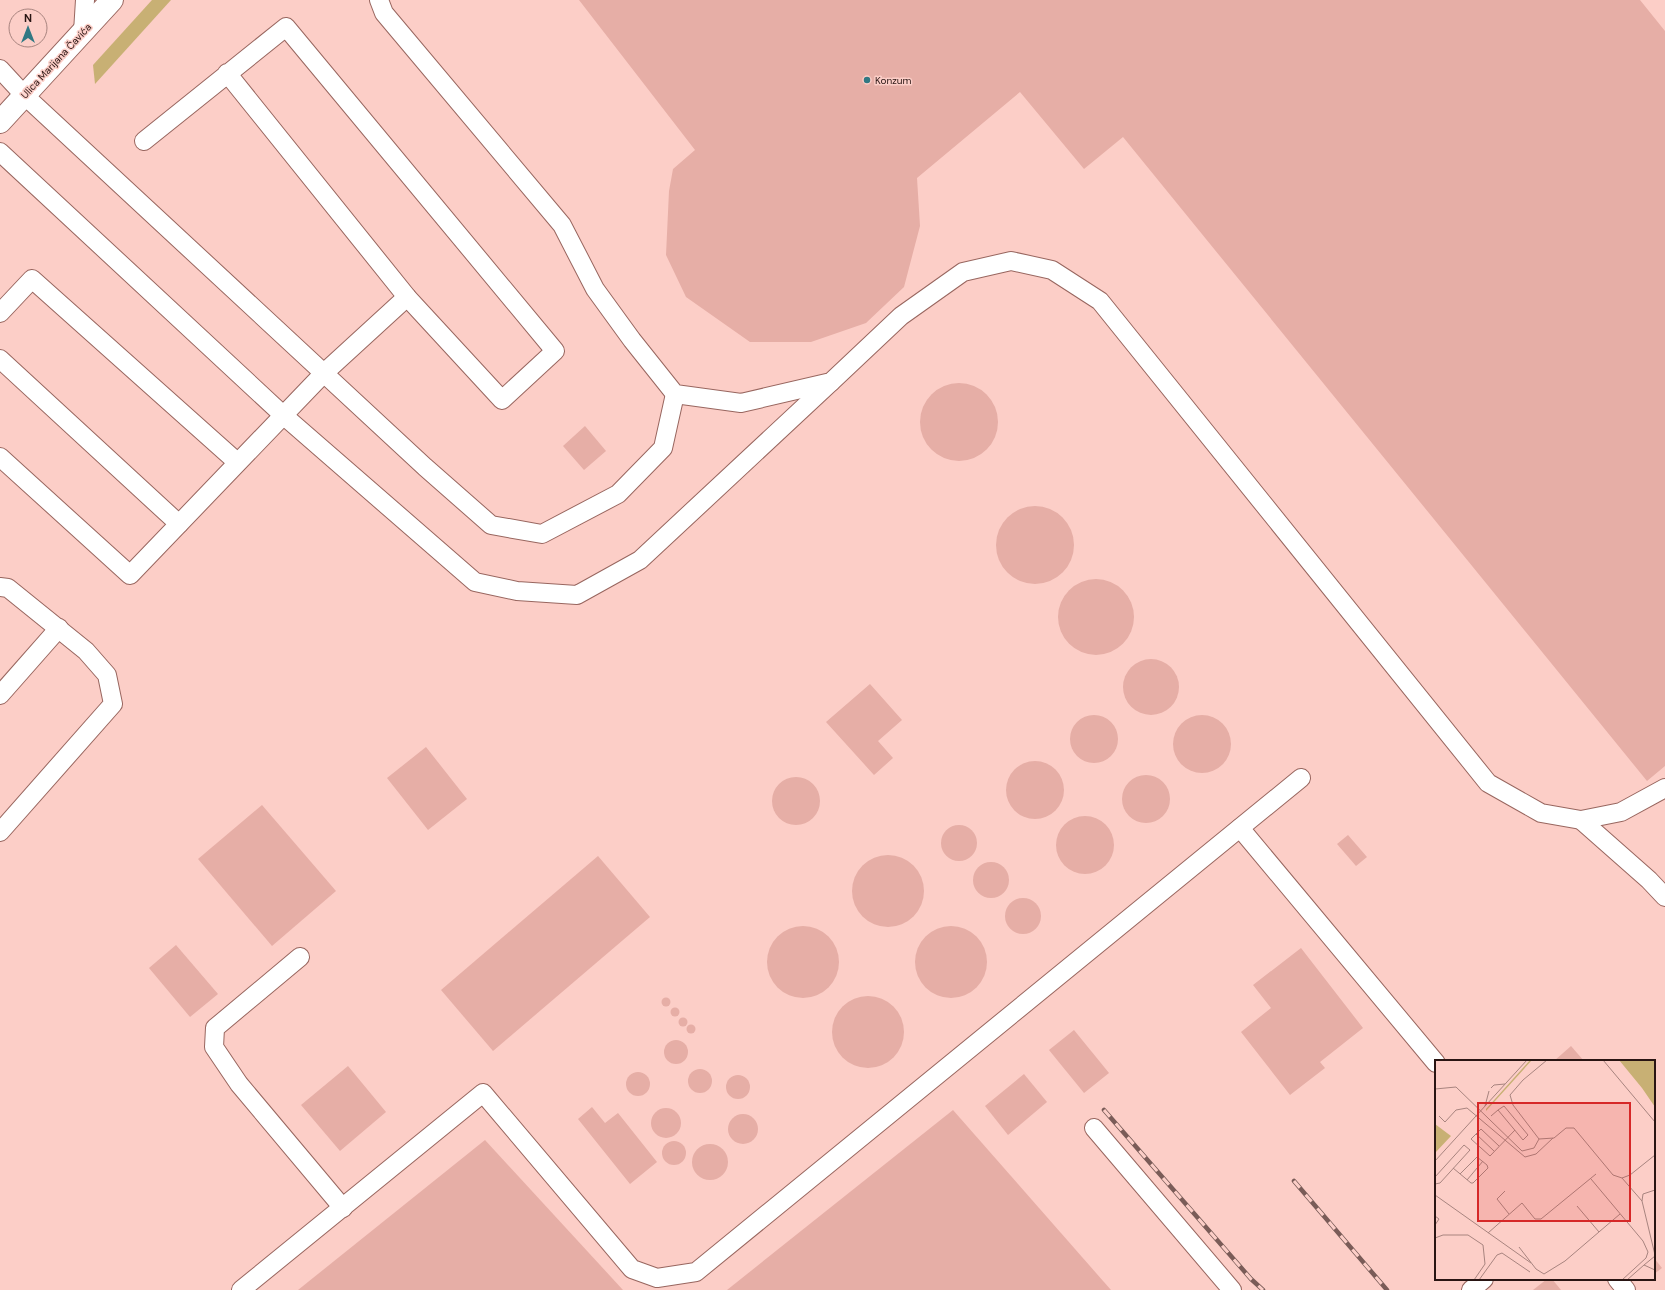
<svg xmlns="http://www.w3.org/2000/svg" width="1665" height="1290" font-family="'DM Sans',sans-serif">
<rect width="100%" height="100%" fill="#fccec7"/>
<polygon fill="#c8b074" points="152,0 171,0 95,84 93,65"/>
<g fill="#e6aea6">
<polygon points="579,0 1640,0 1665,31 1665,766 1647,781 1123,137 1084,169 1020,92 917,178 920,226 904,287 866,323 811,342 750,342 686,297 666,255 669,191 673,169 695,150"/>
<circle cx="959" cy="422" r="39"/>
<polygon points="585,426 606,451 584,470 563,446"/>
<circle cx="1035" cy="545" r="39"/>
<circle cx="1096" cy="617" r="38"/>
<circle cx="1151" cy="687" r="28"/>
<polygon points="870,684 902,720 878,741 893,758 874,775 826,722"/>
<circle cx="1094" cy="739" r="24"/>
<circle cx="1202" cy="744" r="29"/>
<polygon points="426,747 467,799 428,830 387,778"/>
<circle cx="1035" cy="790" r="29"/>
<circle cx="1146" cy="799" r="24"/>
<circle cx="796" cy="801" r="24"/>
<polygon points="262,805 336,891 272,946 198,859"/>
<circle cx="1085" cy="845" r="29"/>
<circle cx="959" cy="843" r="18"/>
<polygon points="1348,835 1367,857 1356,866 1337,844"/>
<circle cx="888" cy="891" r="36"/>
<polygon points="598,856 650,917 493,1051 441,990"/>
<circle cx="991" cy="880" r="18"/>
<circle cx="1023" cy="916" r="18"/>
<circle cx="951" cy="962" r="36"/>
<circle cx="803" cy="962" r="36"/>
<polygon points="176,945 218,994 190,1017 149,968"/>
<polygon points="1301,948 1363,1028 1320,1062 1325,1068 1290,1095 1241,1032 1271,1008 1253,985"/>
<circle cx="868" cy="1032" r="36"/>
<circle cx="666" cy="1002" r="4.5"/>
<circle cx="675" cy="1012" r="4.5"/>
<circle cx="683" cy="1022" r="4.5"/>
<circle cx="691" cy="1029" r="4.5"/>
<polygon points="1074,1030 1109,1073 1084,1093 1049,1050"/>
<circle cx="676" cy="1052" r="12"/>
<polygon points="1571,1046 1584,1061 1554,1061"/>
<polygon points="348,1066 386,1112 340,1151 301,1105"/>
<circle cx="700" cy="1081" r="12"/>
<circle cx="638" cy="1084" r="12"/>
<polygon points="1024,1074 1047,1102 1008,1135 985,1106"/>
<circle cx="738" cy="1087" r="12"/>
<polygon points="592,1107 605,1123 618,1113 657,1162 630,1184 578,1119"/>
<circle cx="666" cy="1123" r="15"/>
<polygon points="953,1110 1111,1290 727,1290"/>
<circle cx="743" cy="1129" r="15"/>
<polygon points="485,1140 623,1290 298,1290"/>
<circle cx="674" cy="1153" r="12"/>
<circle cx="710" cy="1162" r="18"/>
<polygon points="1654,1258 1662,1268 1654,1274"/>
<polygon points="1547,1279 1552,1279 1561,1290 1533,1290"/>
</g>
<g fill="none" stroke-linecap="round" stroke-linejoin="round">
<defs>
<g id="lane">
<polyline points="379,0 384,13 562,225 595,289 632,340 675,394 741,403 831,382 901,316 963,272 1011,261 1052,270 1100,301 1488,783 1541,813 1581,820 1621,812 1665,788"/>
<polyline points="83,32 85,0"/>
<polyline points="0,69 24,95 425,467 491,525 542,534 618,494 663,448 675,394"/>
<polyline points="144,141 286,27 555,351 502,400 407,297 227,73"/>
<polyline points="0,152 283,415 475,582 517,591 577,595 640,560 831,382"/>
<polyline points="0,313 32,279 237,462"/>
<polyline points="0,359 179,524"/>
<polyline points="0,457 130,575 324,373 407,297"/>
<polyline points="0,587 8,588 86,651 107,675 113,704 0,832"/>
<polyline points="0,695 59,628"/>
<polyline points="1581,820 1649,880 1665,897"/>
<polyline points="1240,828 1436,1063"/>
<polyline points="300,957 215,1028 214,1047 239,1084 343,1208"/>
<polyline points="1094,1128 1232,1290"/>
<polyline points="1617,1279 1626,1290"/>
<polyline points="241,1290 483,1093 632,1269 657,1278 696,1272 1301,778"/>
<polyline points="1471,1290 1484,1279"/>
</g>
<polyline id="secondary" points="0,122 112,0"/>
</defs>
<use href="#lane" stroke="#98665f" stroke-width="20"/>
<use href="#secondary" stroke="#98665f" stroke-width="24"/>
<use href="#lane" stroke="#fff" stroke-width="18"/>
<use href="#secondary" stroke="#fff" stroke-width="22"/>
<defs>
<g id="rail">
<polyline points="1104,1110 1251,1279 1263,1290"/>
<polyline points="1294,1181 1387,1290"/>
</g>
</defs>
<use href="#rail" stroke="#7a5c58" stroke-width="4.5"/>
<use href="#rail" stroke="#fccec7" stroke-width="3" stroke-dasharray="9" stroke-linecap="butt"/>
</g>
<circle fill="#317883" stroke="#fccec7" stroke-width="1.5" cx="867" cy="80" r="4"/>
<g text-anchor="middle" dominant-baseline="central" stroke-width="3" stroke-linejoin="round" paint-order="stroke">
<g font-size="10" fill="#291513" stroke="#fccec7">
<text transform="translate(56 61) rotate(-47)">Ulica Marijana Čavića</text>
</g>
<g font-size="10" fill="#291513" stroke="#fccec7" text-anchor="start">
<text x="875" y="80">Konzum</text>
</g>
</g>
<g transform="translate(1435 1060)">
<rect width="220" height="220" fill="#fccec7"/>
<path d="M95,0H97L51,51V49ZM184,0H220V47L207,28ZM0,64L16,76L0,93Z" fill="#c8b074"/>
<path fill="none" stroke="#a8847f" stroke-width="1" d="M112,0L88,20L75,35L78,45L104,79L119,78L131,68H139L178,115L187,118L195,115L220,95M168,0L220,62M56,28L59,25L70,24M0,29L21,27L87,91L99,88L104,79M50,46L54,31M4,56L10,62L21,50L32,48L90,97L101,94L118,78M56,56L63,50L69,46L93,75L88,80L63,50M41,74L59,91M64,86L46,69L36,79L55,96L80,70M0,101L92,0M18,108L36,123H38L53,108L52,105L42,97L25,114M0,117L29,85L35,90L5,123L0,124M187,118L207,141L220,195M156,119L208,181L213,192L211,198L187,220M32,120L48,101M70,131L62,139L74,154M0,135L96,203M207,141L208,134L220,130M142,146L164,172M0,156L4,159L0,165M53,173L87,143L100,159H106L161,114M0,178L8,175H33L48,185L50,204L39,220M84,187L101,209L109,214L130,201L185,154M209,205L220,196M44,220L62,195L67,193L95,212M192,220L209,205L220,210"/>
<path fill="#d62828" fill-opacity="0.15" stroke="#d62828" stroke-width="2" d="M43,43H195V161H43Z"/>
<rect width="220" height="220" fill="none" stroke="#291513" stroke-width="2"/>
</g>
<g transform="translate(28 28)"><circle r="19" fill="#fccec7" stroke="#a8847f"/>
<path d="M0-3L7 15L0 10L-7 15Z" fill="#317883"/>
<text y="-6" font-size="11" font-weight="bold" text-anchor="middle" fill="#291513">N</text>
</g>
</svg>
